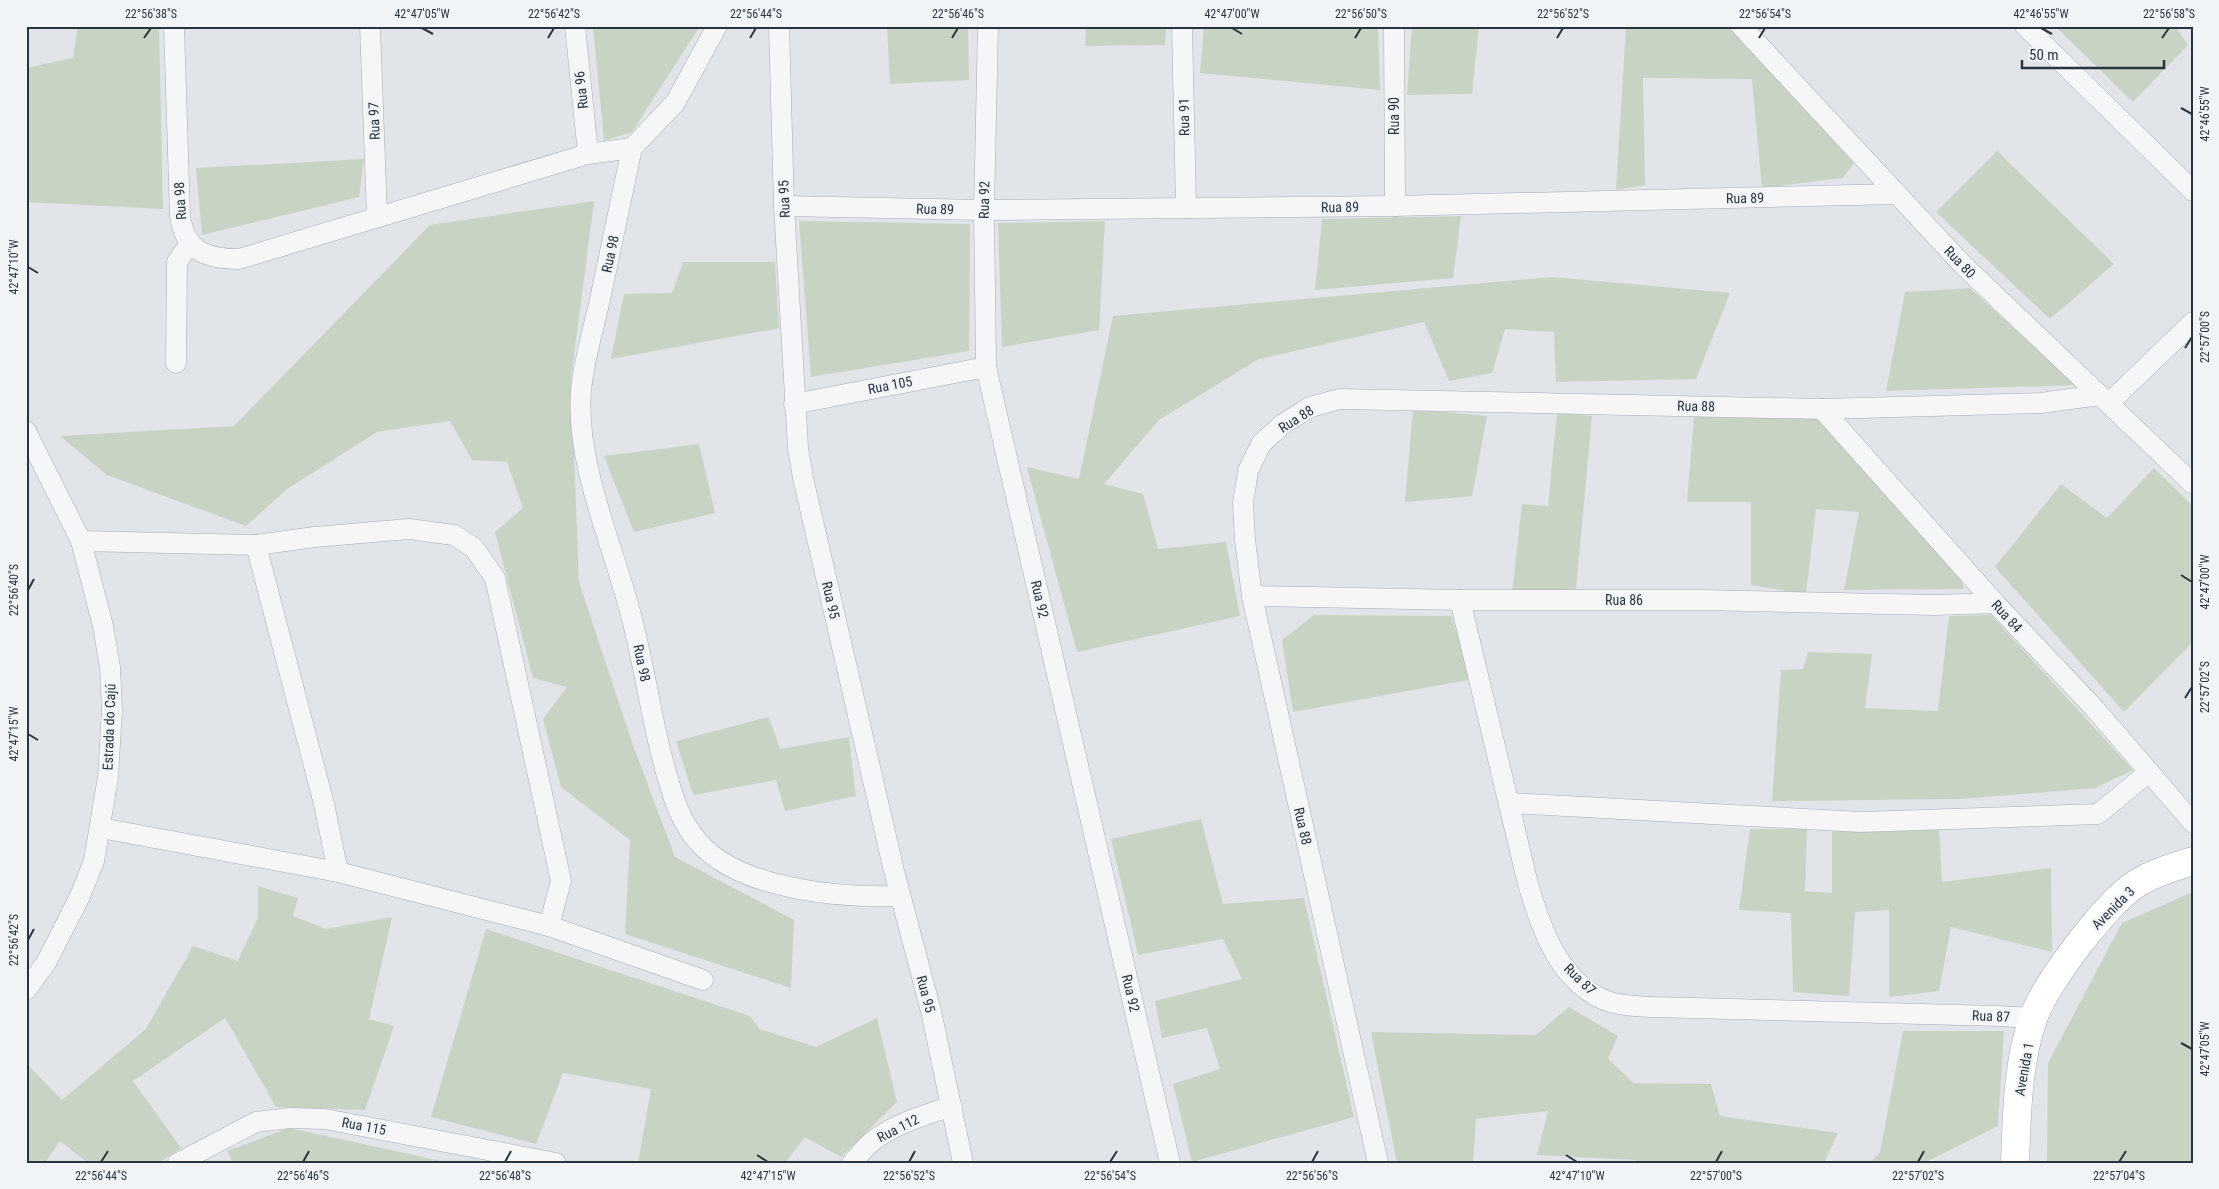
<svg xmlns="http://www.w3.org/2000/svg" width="2219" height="1189" font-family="'Roboto Condensed',sans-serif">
<rect width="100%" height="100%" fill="#e1e5ea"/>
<g fill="#c8d3c3">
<polygon points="78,26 159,26 163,209 26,202 26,68 73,58"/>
<polygon points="593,26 700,26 632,132 604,141"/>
<polygon points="887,26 968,26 969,80 890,84"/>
<polygon points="1086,26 1166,26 1165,45 1085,46"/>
<polygon points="1204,26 1378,26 1380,90 1200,73"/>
<polygon points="1412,26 1479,26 1472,94 1407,95"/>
<polygon points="1626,26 1727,26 1854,163 1843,178 1762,188 1752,79 1643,78 1645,185 1616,190"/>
<polygon points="2055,26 2175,26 2188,45 2133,102"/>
<polygon points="1997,151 2114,264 2050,319 1936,212"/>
<polygon points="364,159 359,197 202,235 196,168"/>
<polygon points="594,201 571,379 579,582 633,745 675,857 794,920 791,988 625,934 630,840 561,787 543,719 567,687 533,678 495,532 523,508 507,462 472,460 450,421 377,432 287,489 246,526 107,475 60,436 234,426 430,225"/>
<polygon points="1461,216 1453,278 1315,290 1322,219"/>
<polygon points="799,221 970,224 969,351 811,377"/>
<polygon points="1105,221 1099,330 1002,347 998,223"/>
<polygon points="683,262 775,262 779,328 611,359 624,294 672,293"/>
<polygon points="1552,277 1730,293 1696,379 1556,382 1554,332 1505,329 1492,373 1449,381 1424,322 1259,359 1159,420 1104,484 1143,494 1158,549 1226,542 1240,616 1077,652 1027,467 1079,479 1113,316"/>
<polygon points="1970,288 2076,385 1886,391 1905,292"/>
<polygon points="1413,409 1487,416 1472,496 1405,502"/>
<polygon points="1557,413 1592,416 1576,589 1512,593 1522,504 1548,506"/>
<polygon points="1694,417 1821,419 1961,577 1964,589 1844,590 1859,512 1816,509 1806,594 1751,585 1751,502 1687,502"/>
<polygon points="699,444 715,513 634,532 604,456"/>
<polygon points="2154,468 2193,506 2193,642 2124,712 1995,567 2061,484 2107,518"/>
<polygon points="1314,615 1451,616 1473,679 1293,712 1282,640"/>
<polygon points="1991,615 2133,770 2095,788 1960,799 1772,801 1781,670 1803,669 1808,652 1872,654 1865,708 1938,711 1949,616"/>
<polygon points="769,717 780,749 849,737 856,796 785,811 776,780 693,795 676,741"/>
<polygon points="1201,819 1223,904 1304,898 1354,1117 1192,1162 1173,1084 1220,1069 1207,1028 1162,1038 1155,1001 1242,979 1223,939 1138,955 1111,839"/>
<polygon points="1750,829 1807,829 1805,891 1832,893 1832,829 1939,829 1942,882 2051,868 2052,952 1951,927 1939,991 1889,997 1889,910 1855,912 1849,996 1793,992 1791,913 1739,910"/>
<polygon points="258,886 298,898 293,916 326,929 392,917 369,1019 394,1026 365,1110 276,1107 225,1018 133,1081 181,1148 159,1163 88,1163 60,1141 45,1163 26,1163 26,1063 62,1100 146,1029 193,946 238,961 258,917"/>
<polygon points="2193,892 2193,1163 2047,1163 2048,1063 2122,923"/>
<polygon points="486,929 750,1016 760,1029 816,1047 877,1018 897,1102 841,1157 805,1137 785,1163 638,1163 651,1089 563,1073 536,1144 431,1117"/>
<polygon points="1569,1007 1618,1036 1608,1059 1634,1083 1711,1084 1720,1116 1838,1133 1824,1163 1636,1163 1636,1160 1537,1155 1548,1111 1476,1119 1473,1163 1397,1163 1371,1032 1536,1035"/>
<polygon points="1903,1031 2004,1031 1998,1126 1924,1163 1870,1163 1880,1152"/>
<polygon points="289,1128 450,1163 233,1163 227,1151"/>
</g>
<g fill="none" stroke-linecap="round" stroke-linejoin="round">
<defs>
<g id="minor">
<path d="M174,26L180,216C185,251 206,259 239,259L588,154L632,148"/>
<polyline points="370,26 377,216"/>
<polyline points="575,26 588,154"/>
<polyline points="779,26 784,206 798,448 803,478 894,871 931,1011 963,1163"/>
<polyline points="988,26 984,210 986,367 1170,1163"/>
<polyline points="1182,26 1186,208"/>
<polyline points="1394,26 1395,206"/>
<polyline points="1741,26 1963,265 2193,484"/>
<polyline points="2025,26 2193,191"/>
<path d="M632,148C621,200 610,252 599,304C593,330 583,364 581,391C575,466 616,551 633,623C647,679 654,737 672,792C678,813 686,829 701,845C744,890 841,898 900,896"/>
<polyline points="632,148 675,103 717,26"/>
<polyline points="784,206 984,210 1395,206 1896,194"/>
<polyline points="176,363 177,262 190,243"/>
<polyline points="2109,403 2193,322"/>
<polyline points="794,404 986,367"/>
<polyline points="1822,409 1995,603 2095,709 2193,823"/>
<polyline points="26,431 81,541 103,626 110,667 112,710 108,777 94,861 80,896 46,963 26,990"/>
<polyline points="81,541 256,545 315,537 409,529 454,535 474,548 495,578 561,881 549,926"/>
<polyline points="256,545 324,804 338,872"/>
<polyline points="1252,596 1460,600 1702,600 1935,605 1995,603"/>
<path d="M1460,600L1527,880C1539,923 1556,976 1600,998C1616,1006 1635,1006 1652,1007L1998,1016L2033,1018"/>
<polyline points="1510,803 1861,822 2098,814 2149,772"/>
<polyline points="101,828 338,872 549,926 703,980"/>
<polyline points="178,1163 256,1122 290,1118 325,1119 556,1163"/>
<path d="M852,1163C859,1155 866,1146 874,1140C897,1123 925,1115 952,1106"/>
<polyline points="1378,1163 1252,596 1245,540 1243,503 1248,471 1261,444 1283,424 1310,407 1340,399 1822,409 2041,403 2100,395"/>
</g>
<path id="secondary" d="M2015,1163C2017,1115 2017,1065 2033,1019C2044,985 2106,903 2136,884C2153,873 2174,867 2193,861"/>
</defs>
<use href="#minor" stroke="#a6acb4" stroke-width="21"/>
<use href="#secondary" stroke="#a6acb4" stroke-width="29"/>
<use href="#minor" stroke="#f4f6f8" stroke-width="20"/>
<use href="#secondary" stroke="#fff" stroke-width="28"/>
</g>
<path fill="none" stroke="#2a3441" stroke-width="2" d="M422,28L433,34M1232,28L1242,34M2041,28L2052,34M144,38L151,28M548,38L554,28M750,38L756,28M952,38L958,28M1355,38L1361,28M1557,38L1563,28M1759,38L1765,28M2162,38L2169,28M2181,108L2192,114M28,267L38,273M2185,348L2192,337M2181,575L2192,582M28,590L34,579M2185,698L2192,687M28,734L38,740M28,940L34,929M2181,1043L2192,1049M757,1155L768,1162M1566,1155L1577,1162M101,1162L108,1151M303,1162L309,1151M505,1162L511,1151M909,1162L915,1151M1110,1162L1117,1151M1312,1162L1318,1151M1716,1162L1722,1151M1918,1162L1924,1151M2119,1162L2126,1151"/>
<g text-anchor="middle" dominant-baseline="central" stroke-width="4.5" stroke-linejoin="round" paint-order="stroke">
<g font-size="14" fill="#2a3441" stroke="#f1f4f7">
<text transform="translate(581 90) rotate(-96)">Rua 96</text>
<text transform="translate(1394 116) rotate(-90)">Rua 90</text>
<text transform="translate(1184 117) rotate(-91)">Rua 91</text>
<text transform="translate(374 121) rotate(-92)">Rua 97</text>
<text transform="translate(1745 198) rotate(-1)">Rua 89</text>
<text transform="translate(784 199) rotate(-92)">Rua 95</text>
<text transform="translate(984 200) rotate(-89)">Rua 92</text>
<text transform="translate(180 201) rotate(-94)">Rua 98</text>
<text transform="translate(1340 207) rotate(-1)">Rua 89</text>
<text transform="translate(935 209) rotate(1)">Rua 89</text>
<text transform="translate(610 254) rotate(-78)">Rua 98</text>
<text transform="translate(1960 262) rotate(46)">Rua 80</text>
<text transform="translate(890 385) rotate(-11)">Rua 105</text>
<text transform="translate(1696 406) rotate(1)">Rua 88</text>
<text transform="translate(1296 419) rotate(-32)">Rua 88</text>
<text transform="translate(1040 599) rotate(77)">Rua 92</text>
<text transform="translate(831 600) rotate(77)">Rua 95</text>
<text x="1624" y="600">Rua 86</text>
<text transform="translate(2007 616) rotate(47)">Rua 84</text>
<text transform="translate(642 663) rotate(78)">Rua 98</text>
<text transform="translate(109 727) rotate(-88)">Estrada do Cajú</text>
<text transform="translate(1303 826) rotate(77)">Rua 88</text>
<text transform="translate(2113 908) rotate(-45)">Avenida 3</text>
<text transform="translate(1580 979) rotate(44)">Rua 87</text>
<text transform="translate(1131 993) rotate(77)">Rua 92</text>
<text transform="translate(926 994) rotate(75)">Rua 95</text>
<text transform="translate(1991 1016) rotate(2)">Rua 87</text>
<text transform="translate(2024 1069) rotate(-80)">Avenida 1</text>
<text transform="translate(364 1126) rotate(11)">Rua 115</text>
<text transform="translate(898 1128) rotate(-27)">Rua 112</text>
</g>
</g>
<rect width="2219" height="1189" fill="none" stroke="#f1f4f7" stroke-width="55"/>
<path d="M2022 60v8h142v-8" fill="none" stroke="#2a3441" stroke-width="2.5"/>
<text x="2029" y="60" font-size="15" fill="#2a3441" stroke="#f1f4f7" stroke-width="4" paint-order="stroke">50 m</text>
<rect x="28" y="28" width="2164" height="1134" fill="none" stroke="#2a3441" stroke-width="2"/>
<g font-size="12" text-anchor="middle" fill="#2a3441">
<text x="151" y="18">22°56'38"S</text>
<text x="422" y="18">42°47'05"W</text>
<text x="554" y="18">22°56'42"S</text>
<text x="756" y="18">22°56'44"S</text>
<text x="958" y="18">22°56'46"S</text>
<text x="1232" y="18">42°47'00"W</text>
<text x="1361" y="18">22°56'50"S</text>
<text x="1563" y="18">22°56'52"S</text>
<text x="1765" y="18">22°56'54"S</text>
<text x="2041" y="18">42°46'55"W</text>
<text x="2169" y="18">22°56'58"S</text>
<text transform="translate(2205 114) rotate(-90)" y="4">42°46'55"W</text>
<text transform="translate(14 267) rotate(-90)" y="4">42°47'10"W</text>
<text transform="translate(2205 337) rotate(-90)" y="4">22°57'00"S</text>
<text transform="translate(2205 582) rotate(-90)" y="4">42°47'00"W</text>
<text transform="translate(14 590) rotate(-90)" y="4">22°56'40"S</text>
<text transform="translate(2205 687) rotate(-90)" y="4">22°57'02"S</text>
<text transform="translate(14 734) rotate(-90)" y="4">42°47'15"W</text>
<text transform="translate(14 940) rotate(-90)" y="4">22°56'42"S</text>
<text transform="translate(2205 1049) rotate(-90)" y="4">42°47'05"W</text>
<text x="101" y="1180">22°56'44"S</text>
<text x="303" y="1180">22°56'46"S</text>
<text x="505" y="1180">22°56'48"S</text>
<text x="768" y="1180">42°47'15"W</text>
<text x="909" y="1180">22°56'52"S</text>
<text x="1110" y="1180">22°56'54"S</text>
<text x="1312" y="1180">22°56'56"S</text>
<text x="1577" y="1180">42°47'10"W</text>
<text x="1716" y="1180">22°57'00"S</text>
<text x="1918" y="1180">22°57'02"S</text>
<text x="2119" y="1180">22°57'04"S</text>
</g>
</svg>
